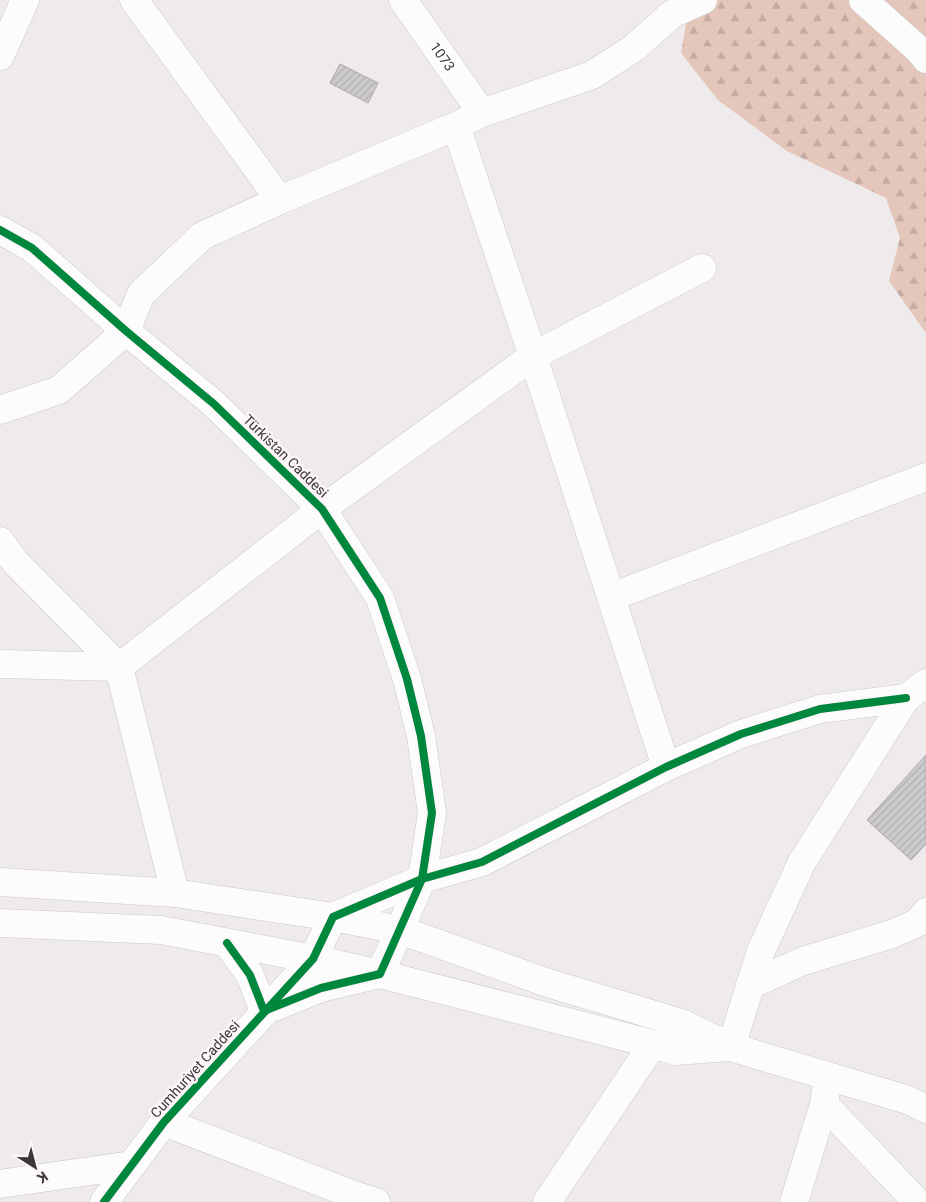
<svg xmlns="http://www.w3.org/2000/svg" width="926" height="1202" font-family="Roboto,sans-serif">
<defs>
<pattern id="forest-firs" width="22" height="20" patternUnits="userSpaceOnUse" patternTransform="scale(1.25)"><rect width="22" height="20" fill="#e4c6ba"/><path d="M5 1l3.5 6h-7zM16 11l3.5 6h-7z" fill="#c4aba1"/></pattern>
<pattern id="building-hatch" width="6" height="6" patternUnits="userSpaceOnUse" patternTransform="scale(1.25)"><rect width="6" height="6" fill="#cdcacd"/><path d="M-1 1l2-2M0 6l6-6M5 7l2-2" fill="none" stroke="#b1aeb1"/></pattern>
</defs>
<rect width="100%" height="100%" fill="#efeaec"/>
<polygon fill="url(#forest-firs)" points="690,0 926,0 926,333 889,281 900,238 886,198 787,151 718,100 681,53"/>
<g fill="url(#building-hatch)" stroke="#aca9ab">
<polygon points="340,64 378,83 368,103 330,83"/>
<polygon points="926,755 926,844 911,860 867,820"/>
</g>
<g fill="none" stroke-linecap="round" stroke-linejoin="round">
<defs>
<g id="minor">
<polyline points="134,0 280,200"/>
<path id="s1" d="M403,0L482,113"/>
<polyline points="863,0 919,50 926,59"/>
<polyline points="0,56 25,0"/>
<polyline points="456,126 533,356 666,767"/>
<polyline points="0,230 32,248 126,331 214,404 322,509 380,598 407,679 421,736 432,813 422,879 380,974 321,988 264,1011 250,975 227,943"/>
<polyline points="0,410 59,390 126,331 141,294 202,236 280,200 456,126 482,113 592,75 634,48 672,14 703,0"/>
<polyline points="0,541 15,562 119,667 175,893"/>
<polyline points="611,597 926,477"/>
<polyline points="0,664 119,667 322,509 533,356 702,268"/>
<polyline points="0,882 175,893 333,917 400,930 548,983 684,1024 731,1047 908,1100 926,1109"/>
<polyline points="0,923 161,930 313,959 380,974 653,1044 676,1051 729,1047"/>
<polyline points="750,985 803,961 892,934 917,923 926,912"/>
<polyline points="731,1047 761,951 802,862 906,698 926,683"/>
<polyline points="828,1076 824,1104 917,1202"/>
<polyline points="164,1122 354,1195 376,1202"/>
<polyline points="0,1184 132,1165"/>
<polyline points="104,1202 164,1122 313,959 333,917 422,879 482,862 666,767 741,734 820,709 906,698"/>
<polyline points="547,1202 653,1044"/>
<polyline points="794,1202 824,1104"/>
</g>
</defs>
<use href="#minor" stroke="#ccc8c9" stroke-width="29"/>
<use href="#minor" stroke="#fdfcfc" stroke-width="28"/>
<defs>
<g id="cycleway">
<polyline points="0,230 32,248 126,331 214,404 322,509 380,598 407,679 421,736 432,813 422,879 380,974 321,988 264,1011 250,975 227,943"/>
<polyline points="104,1202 164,1122 313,959 333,917 422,879 482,862 666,767 741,734 820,709 906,698"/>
</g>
</defs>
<use href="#cycleway" stroke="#fef5f9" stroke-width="11"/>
<use href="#cycleway" stroke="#00873e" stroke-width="8"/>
</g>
<g text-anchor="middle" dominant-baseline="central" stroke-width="5" stroke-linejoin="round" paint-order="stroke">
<g font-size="14" fill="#3b3739" stroke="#fef5f9">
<text stroke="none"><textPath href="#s1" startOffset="69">1073</textPath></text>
<text transform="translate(286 456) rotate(44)">Türkistan Caddesi</text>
<text transform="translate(195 1069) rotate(-48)">Cumhuriyet Caddesi</text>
</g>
</g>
<g transform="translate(35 1167) rotate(144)" stroke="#fef5f9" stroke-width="4" paint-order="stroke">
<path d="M0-4L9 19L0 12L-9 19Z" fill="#3b3739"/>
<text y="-8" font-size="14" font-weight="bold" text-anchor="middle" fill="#3b3739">K</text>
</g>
</svg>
